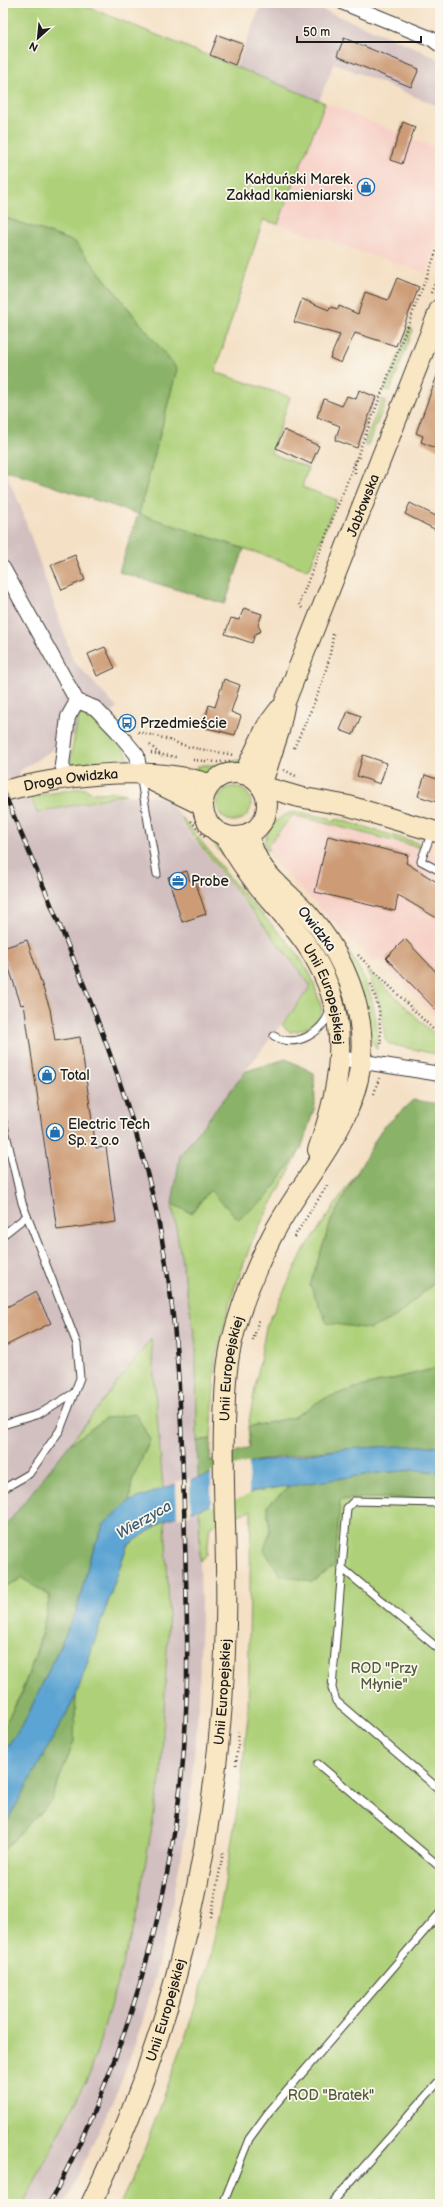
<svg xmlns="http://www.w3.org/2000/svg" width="443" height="2207" font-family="'Balsamiq Sans',sans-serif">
<rect width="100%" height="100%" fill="#fbf7ec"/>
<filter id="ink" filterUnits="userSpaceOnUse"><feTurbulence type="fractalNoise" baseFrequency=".025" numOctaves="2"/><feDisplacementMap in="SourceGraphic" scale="8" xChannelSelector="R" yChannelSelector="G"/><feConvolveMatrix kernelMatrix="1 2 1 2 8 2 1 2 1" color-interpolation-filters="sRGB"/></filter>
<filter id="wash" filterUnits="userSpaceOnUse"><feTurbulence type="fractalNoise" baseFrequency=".012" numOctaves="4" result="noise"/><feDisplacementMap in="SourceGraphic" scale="16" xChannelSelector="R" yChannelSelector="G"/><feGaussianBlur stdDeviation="0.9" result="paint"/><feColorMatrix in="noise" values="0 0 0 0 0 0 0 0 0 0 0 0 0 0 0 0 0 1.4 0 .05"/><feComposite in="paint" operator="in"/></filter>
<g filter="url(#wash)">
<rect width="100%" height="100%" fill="#f4e0c5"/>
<g fill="#f7d1c8">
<polygon points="325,103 440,150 440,234 426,273 278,224"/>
<polygon points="293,815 440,855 440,1020 382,961 374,962 270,857 267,845"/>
</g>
<g fill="#d2bfc0">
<polygon points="262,3 306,3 412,46 440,60 440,107 334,63 319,101 236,67"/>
<polygon points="3,467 20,505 73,660 117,708 18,772 37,813 128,795 163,797 181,816 183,825 311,986 180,1155 172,1204 196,1345 198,1478 163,1489 151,1340 3,1529"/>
<polygon points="199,1509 201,1608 199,1702 189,1809 169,1923 142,2024 118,2090 65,2204 23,2204 91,2071 135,1922 161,1775 169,1607 165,1520"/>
</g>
<g fill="#add078" stroke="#64764a">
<polygon points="3,3 78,3 325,103 278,224 263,220 215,372 290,397 271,453 308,468 302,487 337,500 309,570 139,514 177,369 75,242 3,217"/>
<polygon points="410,327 413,330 390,391 385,390"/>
<polygon points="382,399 386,401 367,447 364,444"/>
<polygon points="81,714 88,714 126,752 129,762 126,765 79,767 74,765 70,760 78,719"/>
<polygon points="239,760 242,763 208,774 194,773 197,767 202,765 215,765"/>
<circle cx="234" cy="804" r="17"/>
<polygon points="80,788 86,789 92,793 115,792 126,794 37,813 31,797"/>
<path d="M196,809C203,826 216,839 225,855H223L191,815Z"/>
<path d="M295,812L330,818L333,822L337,819L418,843L421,848L293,815L268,845L269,850H264C264,832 276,815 295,812Z"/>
<path d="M182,817L239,889L295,950L311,975L322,1009C320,1023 304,1031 290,1032L282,1025L311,986L184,824Z"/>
<path d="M325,923C359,961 380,996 377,1049L369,1037Z"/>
<polygon points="367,969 440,1040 440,1055 389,1044 385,1039 380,1005"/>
<polygon points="301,1149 254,1236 234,1290 216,1355 211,1439 197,1441 196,1345 172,1204 191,1213 210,1190 265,1199"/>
<polygon points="358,1171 331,1221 310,1285 327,1323 395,1317 437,1281 440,1283 440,1363 433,1369 352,1389 323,1399 294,1417 248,1427 266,1327 303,1252"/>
<polygon points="151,1339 163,1489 129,1502 132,1481 150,1440 106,1418 69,1445"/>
<polygon points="291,1485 267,1506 270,1530 264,1550 335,1566 340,1500 360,1498 440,1498 440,2204 120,2204 141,2159 185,2038 209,1963 223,1893 240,1792 248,1716 251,1510 210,1526 207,1555 200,1561 199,1509 255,1491"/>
<polygon points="165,1520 169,1607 161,1775 135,1922 91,2071 23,2204 3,2204 3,1851 51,1801 74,1741 76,1696 127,1546"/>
<path d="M22,1578L50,1596C39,1646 28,1684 3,1728V1588Z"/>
</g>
<g fill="#8ab268" stroke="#536742">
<polygon points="3,217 75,242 177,369 139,514 244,549 225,604 119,572 138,514 4,470"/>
<polygon points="286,1059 314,1073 315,1106 301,1149 265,1199 238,1219 210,1190 191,1213 172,1204 180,1155 246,1071"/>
<polygon points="413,1100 440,1104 440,1277 395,1317 370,1329 327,1323 310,1285 331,1221 358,1171 381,1130"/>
<path d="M440,1363V1446C379,1446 317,1449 257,1461C237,1466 217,1473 198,1478L197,1441L211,1439L210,1461L250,1447L248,1427L294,1417L323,1399L352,1389L433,1369Z"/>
<polygon points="136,1414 150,1440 132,1481 129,1502 104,1524 90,1558 77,1610 24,1723 3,1752 3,1728 20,1697 39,1646 50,1596 22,1578 3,1588 3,1529 69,1445 106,1418"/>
<polygon points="416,1470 440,1472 440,1498 360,1498 340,1500 335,1566 312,1582 280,1575 264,1550 270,1530 267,1506 291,1485 378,1473"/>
<polygon points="76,1696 74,1741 51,1801 3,1851 3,1829"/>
</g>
<polygon fill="#5ca4d3" stroke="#3c6078" points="397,1446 440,1446 440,1472 416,1470 378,1473 255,1491 165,1520 127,1546 76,1696 3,1829 3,1752 24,1723 77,1610 90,1558 104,1524 130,1501 170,1486 256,1462 344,1449"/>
<g fill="#f4e0c5">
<polygon points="249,1462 249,1495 211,1507 211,1472"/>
<polygon points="190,1478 191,1514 177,1518 176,1482"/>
</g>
<g id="blocks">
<g fill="#cd9c77">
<polygon points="218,35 243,44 235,65 210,55"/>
<polygon points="344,38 419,69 411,87 337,56"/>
<polygon points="403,122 415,127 402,164 390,160"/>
<polygon points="397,278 419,287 396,346 355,333 341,363 330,358 340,335 294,322 302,299 329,310 330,307 338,309 339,306 358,314 365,292 388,300"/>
<polygon points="438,373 440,374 440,450 421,442 423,436 416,433"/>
<polygon points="359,390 376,397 357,448 335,440 340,426 317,417 324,399 342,406 347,396 356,399"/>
<polygon points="284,430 319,446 311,464 276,448"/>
<polygon points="410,503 440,518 440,532 405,514"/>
<polygon points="75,555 85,580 62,590 51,565"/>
<polygon points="244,608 262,614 258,625 261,631 255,634 252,643 225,634 231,618 239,620"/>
<polygon points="105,647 115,668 97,676 88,654"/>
<polygon points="224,679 240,685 231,712 241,716 235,735 203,727 209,705 215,707"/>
<polygon points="348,711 361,716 353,735 340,730"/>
<polygon points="363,755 387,763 380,784 357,776"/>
<polygon points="425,775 440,780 440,803 418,796"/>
<polygon points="328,836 408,855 406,863 440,884 440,920 398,895 395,911 315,892"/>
<polygon points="187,871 190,881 195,880 206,914 182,922 168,877"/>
<polygon points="405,939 440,976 440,1014 386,958"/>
<polygon points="27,940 50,1009 55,1041 80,1037 96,1148 106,1147 116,1222 57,1230 24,1004 21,1005 3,950 3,948"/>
<polygon points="35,1292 51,1323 3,1347 3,1309"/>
</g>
</g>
</g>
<g filter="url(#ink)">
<use href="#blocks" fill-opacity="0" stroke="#3c3935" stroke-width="1"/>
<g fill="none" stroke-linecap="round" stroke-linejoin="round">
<defs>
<g id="lane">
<polyline points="140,775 157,874"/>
<polyline points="432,832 421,861 440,871"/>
<path d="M274,1036C296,1049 322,1033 330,1011"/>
<polyline points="3,1121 22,1203 77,1344 80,1378 60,1430 29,1474 3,1489"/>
<polyline points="3,1235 27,1216"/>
<polyline points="3,1425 39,1414 74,1393"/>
<polyline points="440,1503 354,1501 347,1508 332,1688 336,1701 440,1790"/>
<polyline points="342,1568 440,1650"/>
<polyline points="318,1764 440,1867"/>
<polyline points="223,2204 249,2139 268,2113 440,1913"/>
<polyline points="331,2204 440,2080"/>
</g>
<g id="street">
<polyline points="344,3 432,39 440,45"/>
<polyline points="3,568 77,701 95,708 117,731 137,755 140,775"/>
<polyline points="67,778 62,765 68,717 77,701"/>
<polyline points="339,1058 440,1074"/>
</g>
<g id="secondary">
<circle cx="235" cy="805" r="32"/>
<polyline points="244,774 267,726 279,710"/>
<polyline points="151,780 202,805"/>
<path id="s1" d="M261,786L279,731L285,702L440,309"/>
<polyline points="261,786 299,797 349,806 440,833"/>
<path id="s2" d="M3,791C68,775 145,764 209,784"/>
<path id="s3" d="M224,835C234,852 244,868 256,883C273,904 293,924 308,947C352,1012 344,1079 318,1150"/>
<path id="s4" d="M91,2204C179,2023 221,1824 226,1623C228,1558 222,1492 224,1426C225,1399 225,1372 231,1345C240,1307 254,1271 272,1236C307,1169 369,1114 361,1032C357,988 337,947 308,914C284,888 254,871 249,833"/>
</g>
</defs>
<use href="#lane" stroke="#3c3935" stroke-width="9"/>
<use href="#street" stroke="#3c3935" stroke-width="16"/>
<use href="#secondary" stroke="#3c3935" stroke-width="22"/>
<g stroke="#3c3935" stroke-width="2.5" stroke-dasharray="1 3" stroke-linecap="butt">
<polyline points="431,293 440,270"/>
<polyline points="355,473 355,462 440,242"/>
<polyline points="302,608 299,604 355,462 362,455"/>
<polyline points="138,732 160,737 189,747 234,755"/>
<polyline points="150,745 162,756"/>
<path d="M294,748C311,710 329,675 333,634"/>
<polyline points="151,753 176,757"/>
<polyline points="193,760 217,762 230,761"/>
<polyline points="284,770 296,776"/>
<polyline points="191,821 206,839"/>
<polyline points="358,955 440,1036"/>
<polyline points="371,984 379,1010 381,1045"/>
<polyline points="374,1094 379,1078"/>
<polyline points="294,1237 328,1184"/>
<polyline points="253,1341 259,1318"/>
<polyline points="236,1765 239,1730"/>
<polyline points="211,1917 223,1853"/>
</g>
<use href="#lane" stroke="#fff" stroke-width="7"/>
<use href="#street" stroke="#fff" stroke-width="14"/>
<use href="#secondary" stroke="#f9e7c3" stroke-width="20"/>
<defs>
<path id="rail" d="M3,790C58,923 120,1057 153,1197C177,1298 181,1401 184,1505C186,1586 190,1667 184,1748C172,1906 124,2065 49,2204"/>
</defs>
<use href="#rail" stroke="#1c1c1c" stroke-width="4.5"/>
<use href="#rail" stroke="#fbf7ec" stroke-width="3" stroke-dasharray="9" stroke-linecap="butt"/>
</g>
</g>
<defs>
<symbol id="shop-ring" viewBox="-11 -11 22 22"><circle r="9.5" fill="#fbf7ec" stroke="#1f6fb2" stroke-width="1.5"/><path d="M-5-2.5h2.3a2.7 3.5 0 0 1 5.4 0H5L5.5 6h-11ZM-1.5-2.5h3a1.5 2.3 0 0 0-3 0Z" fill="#1f6fb2"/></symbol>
<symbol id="bus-ring" viewBox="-11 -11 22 22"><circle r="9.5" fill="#fbf7ec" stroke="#1f6fb2" stroke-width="1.5"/><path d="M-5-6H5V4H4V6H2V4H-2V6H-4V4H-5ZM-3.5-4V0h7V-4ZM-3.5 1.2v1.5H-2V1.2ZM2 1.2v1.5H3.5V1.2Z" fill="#1f6fb2"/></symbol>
<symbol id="office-ring" viewBox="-11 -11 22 22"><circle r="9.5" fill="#fbf7ec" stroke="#1f6fb2" stroke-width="1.5"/><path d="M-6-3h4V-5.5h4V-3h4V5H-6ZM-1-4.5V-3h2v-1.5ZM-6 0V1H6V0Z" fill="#1f6fb2"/></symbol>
</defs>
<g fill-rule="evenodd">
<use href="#shop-ring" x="356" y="177" width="20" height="20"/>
<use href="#bus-ring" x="117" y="713" width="20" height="20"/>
<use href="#office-ring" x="168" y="871" width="20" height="20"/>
<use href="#shop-ring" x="37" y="1065" width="20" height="20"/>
<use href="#shop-ring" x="45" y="1122" width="20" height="20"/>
</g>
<g text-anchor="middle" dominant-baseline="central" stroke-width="3.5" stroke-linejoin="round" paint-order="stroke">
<g font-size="14" fill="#1c1c1c" stroke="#fbf7ec" text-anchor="start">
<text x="353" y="179" text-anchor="end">Kałduński Marek.<tspan x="353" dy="16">Zakład kamieniarski</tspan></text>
<text x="140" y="723">Przedmieście</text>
<text x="191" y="881">Probe</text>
<text x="60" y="1075">Total</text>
<text x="68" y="1124">Electric Tech<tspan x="68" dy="16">Sp. z o.o</tspan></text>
</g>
<g font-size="14" fill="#1c1c1c" stroke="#fbf7ec">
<text stroke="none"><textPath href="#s1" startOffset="299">Jabłowska</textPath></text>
<text stroke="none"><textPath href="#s2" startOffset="69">Droga Owidzka</textPath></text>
<text transform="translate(317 929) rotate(52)">Owidzka</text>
<text stroke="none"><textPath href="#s3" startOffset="191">Unii Europejskiej</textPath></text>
<text stroke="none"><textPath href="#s4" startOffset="856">Unii Europejskiej</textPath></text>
<text stroke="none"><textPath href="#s4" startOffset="532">Unii Europejskiej</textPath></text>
<text stroke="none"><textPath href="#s4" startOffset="208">Unii Europejskiej</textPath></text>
</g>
<g font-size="14" fill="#4f5b3c" stroke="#fbf7ec">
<text x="384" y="1668">ROD "Przy<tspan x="384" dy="16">Młynie"</tspan></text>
<text x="331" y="2095">ROD "Bratek"</text>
</g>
<g font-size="15" font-style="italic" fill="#39596e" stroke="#fbf7ec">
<text transform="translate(144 1520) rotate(-30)">Wierzyca</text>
</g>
</g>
<rect width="443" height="2207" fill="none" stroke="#fbf7ec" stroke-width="16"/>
<g transform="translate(38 38) rotate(207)" stroke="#fbf7ec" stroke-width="3" paint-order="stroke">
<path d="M0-3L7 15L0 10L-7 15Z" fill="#1c1c1c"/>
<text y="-6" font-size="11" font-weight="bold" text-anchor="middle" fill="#1c1c1c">N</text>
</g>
<path d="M297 36v6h124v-6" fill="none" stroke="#1c1c1c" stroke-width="2"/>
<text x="303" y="36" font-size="12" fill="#1c1c1c" stroke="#fbf7ec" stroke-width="3" paint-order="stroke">50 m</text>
</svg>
